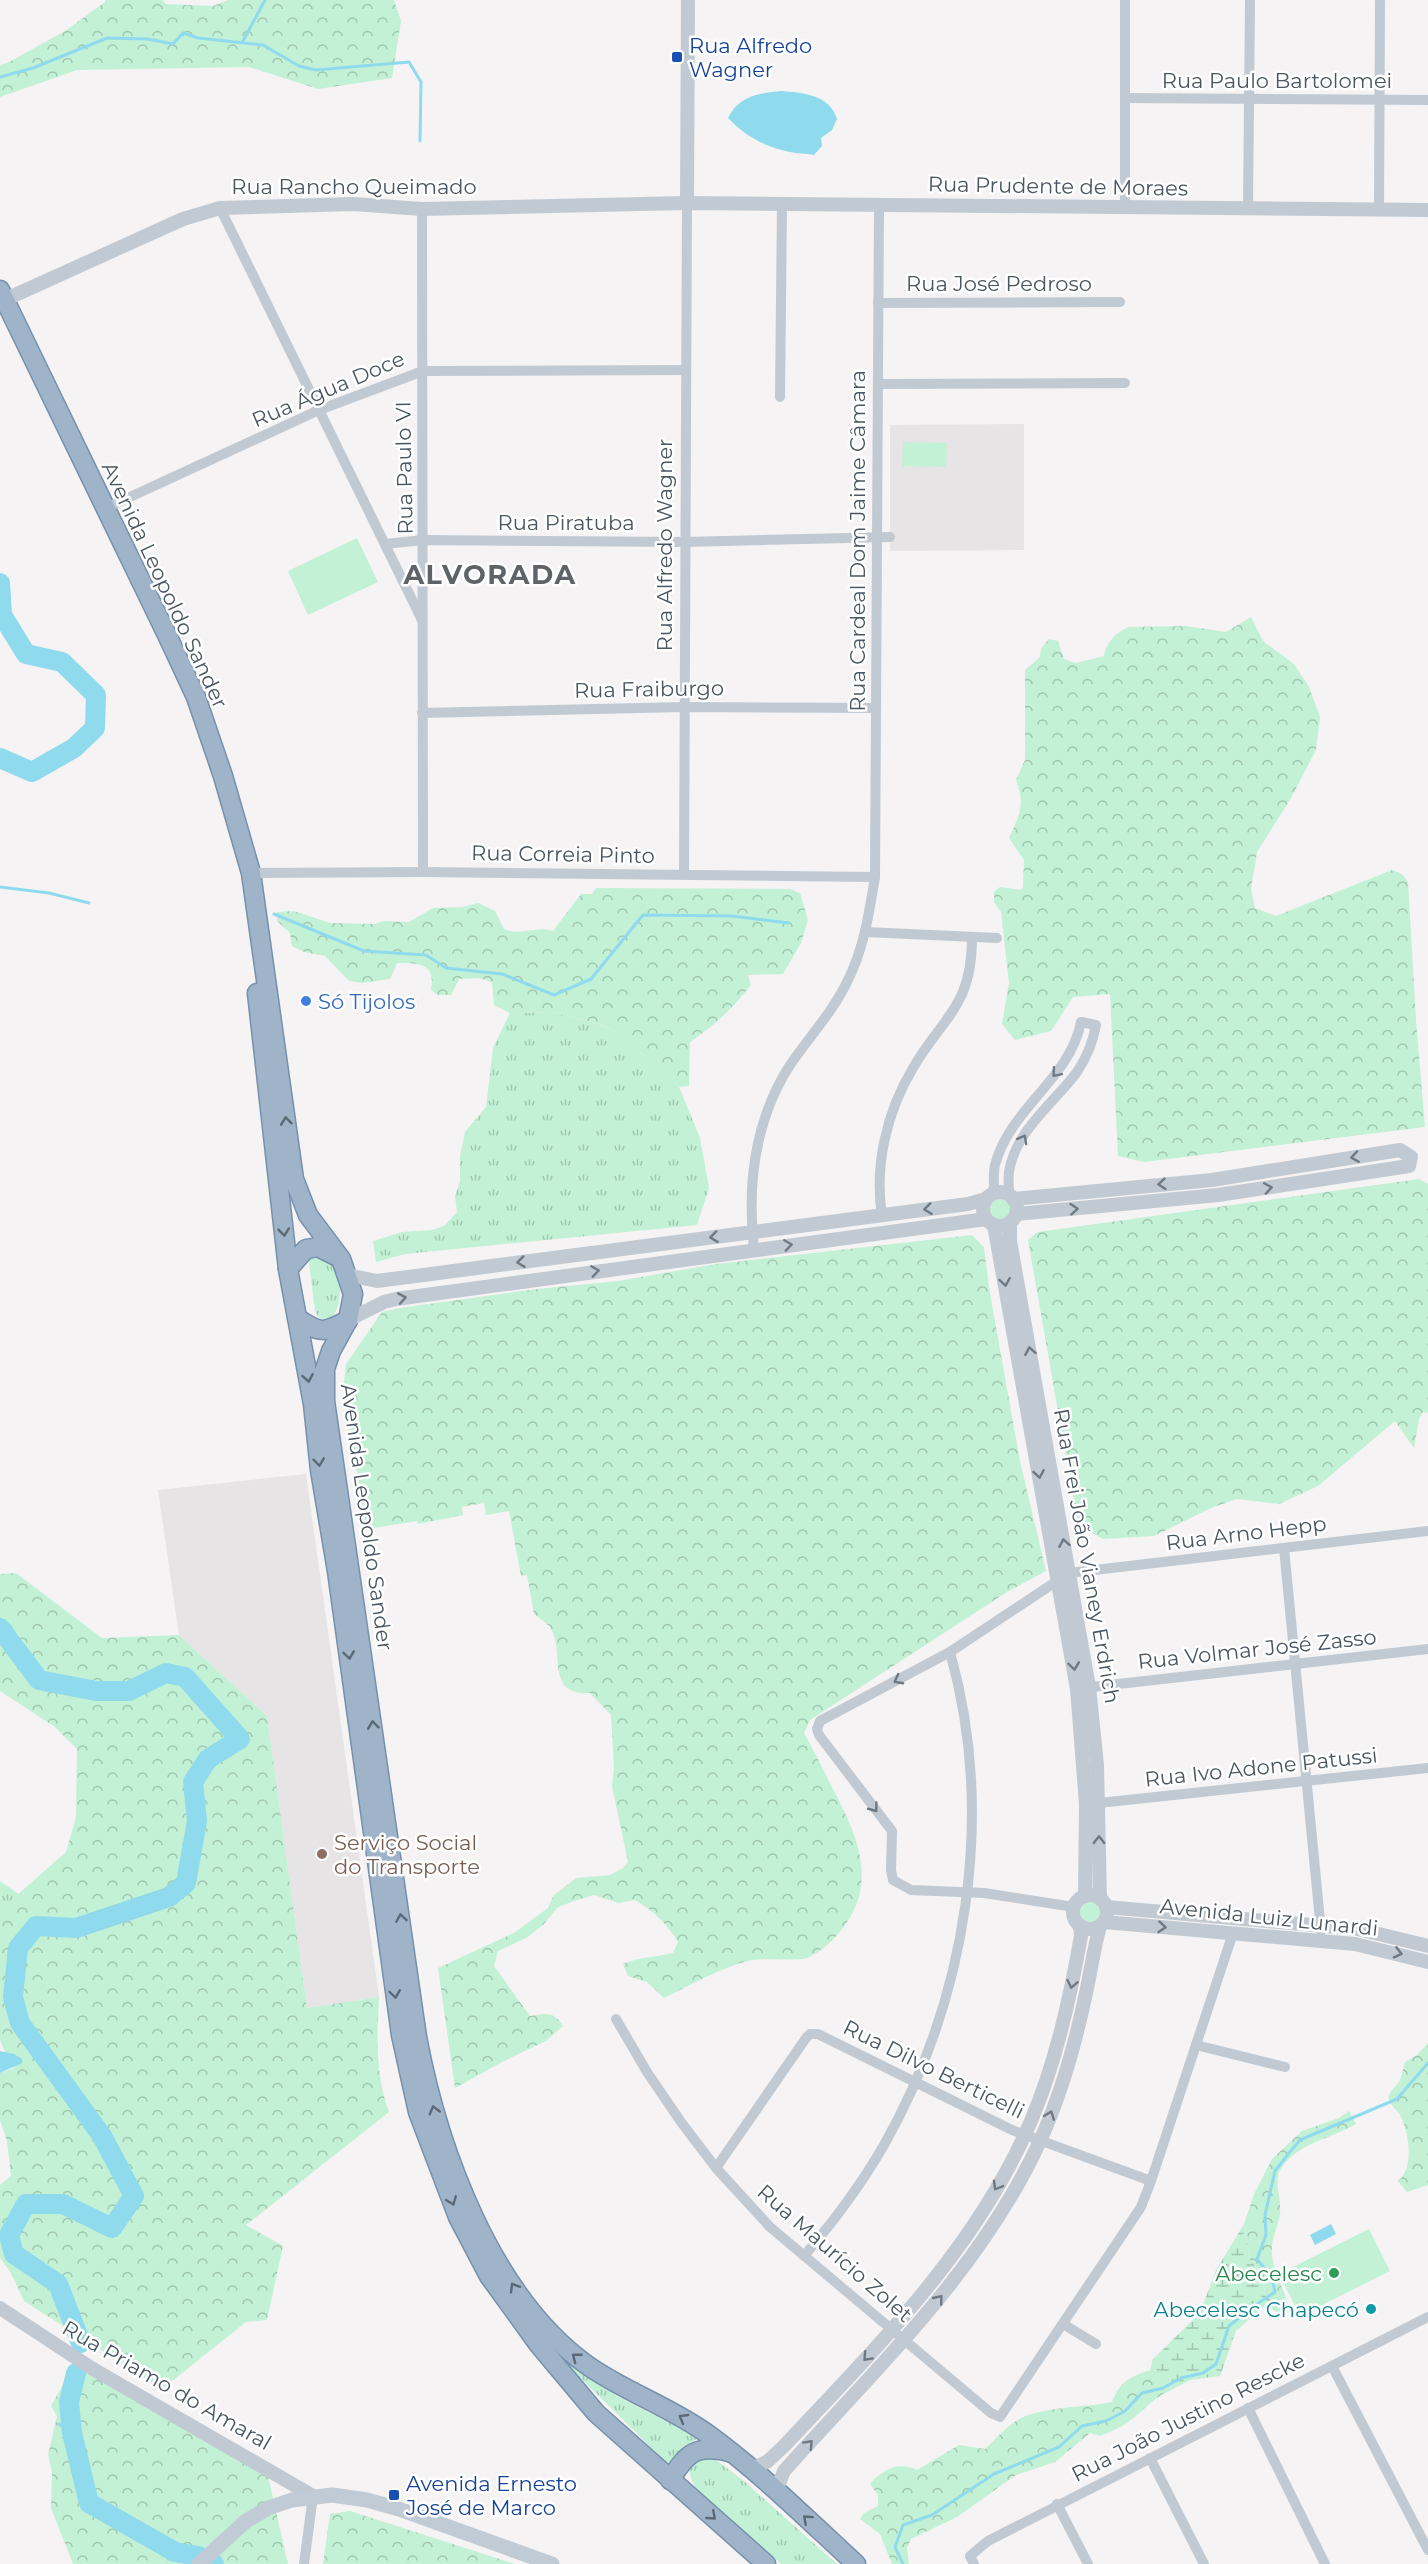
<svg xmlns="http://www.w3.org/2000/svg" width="1428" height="2564" font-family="Montserrat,sans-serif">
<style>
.education{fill:#e6e4e5}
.grass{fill:url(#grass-tufts)}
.forest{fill:url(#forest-crowns)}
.wetland{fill:url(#wetland-marsh)}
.pitch{fill:#c3f1d5}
.water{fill:#90daee}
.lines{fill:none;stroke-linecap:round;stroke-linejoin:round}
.stream{stroke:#90daee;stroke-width:3}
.river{stroke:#90daee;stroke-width:20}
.trunk-casing{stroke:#7690ad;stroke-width:21}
.minor{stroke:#c1cad2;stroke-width:10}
.tertiary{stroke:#c1cad2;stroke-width:14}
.secondary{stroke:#c1cbd6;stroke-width:15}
.trunk{stroke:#9fb4c9;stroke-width:18}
.oneway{stroke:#6e7983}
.oneway2{stroke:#5b6976}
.transit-dot{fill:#1a4fb4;stroke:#fff;stroke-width:2}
.shop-dot{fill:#3f7fe0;stroke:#fff;stroke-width:2}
.education-dot{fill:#8d6e63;stroke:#fff;stroke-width:2}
.leisure-dot{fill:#2e9e5b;stroke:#fff;stroke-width:2}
.culture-dot{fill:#0f9aa8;stroke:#fff;stroke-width:2}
.labels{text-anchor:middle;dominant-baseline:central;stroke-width:5;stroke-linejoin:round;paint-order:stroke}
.transit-label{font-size:21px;fill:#164399;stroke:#fff;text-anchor:start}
.street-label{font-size:21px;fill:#4a5661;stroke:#fff}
.shop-label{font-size:21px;fill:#366cbe;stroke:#fff;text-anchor:start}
.education-label{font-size:21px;fill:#785e54;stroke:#fff;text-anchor:start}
.leisure-label{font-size:21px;fill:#27864d;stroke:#fff;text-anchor:end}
.culture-label{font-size:21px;fill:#0d838f;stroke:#fff;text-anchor:end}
.district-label{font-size:27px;font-weight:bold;letter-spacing:1.5px;fill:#5f6368;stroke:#fff}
</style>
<defs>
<pattern id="grass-tufts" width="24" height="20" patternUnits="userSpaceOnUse" patternTransform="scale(1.5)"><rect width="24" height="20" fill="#c3f1d5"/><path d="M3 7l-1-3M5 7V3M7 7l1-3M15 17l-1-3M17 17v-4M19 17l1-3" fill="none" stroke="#a0c6b0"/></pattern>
<pattern id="forest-crowns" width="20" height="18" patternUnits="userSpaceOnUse" patternTransform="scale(1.5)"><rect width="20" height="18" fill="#c3f1d5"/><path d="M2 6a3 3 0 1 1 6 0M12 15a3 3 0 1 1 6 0" fill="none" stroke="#a0c6b0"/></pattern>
<pattern id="wetland-marsh" width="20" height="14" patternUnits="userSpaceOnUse" patternTransform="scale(1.5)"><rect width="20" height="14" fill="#c3f1d5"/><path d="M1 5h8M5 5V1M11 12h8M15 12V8" fill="none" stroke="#a0c6b0"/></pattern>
</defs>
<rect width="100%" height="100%" fill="#f5f3f3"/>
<g class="education">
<polygon points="1024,424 1024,550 890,551 890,425"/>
<polygon points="306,1474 379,1997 307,2008 267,1716 179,1635 158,1490"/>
</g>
<g class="grass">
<polygon points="552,1012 596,1023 617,1032 679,1087 700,1138 709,1188 697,1225 405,1254 376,1262 373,1241 402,1232 432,1230 444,1226 457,1212 455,1196 460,1181 460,1156 465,1132 486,1107 493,1048 510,1013"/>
<circle cx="1000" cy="1209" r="10"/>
<path d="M314,1255C321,1257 327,1258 332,1263C343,1276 344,1314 326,1321L318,1317L315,1311L309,1263L310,1257Z"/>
<polygon points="0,1881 20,1895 0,1910"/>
<circle cx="1090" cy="1912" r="10"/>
<path d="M552,2344L617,2396L700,2438C687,2442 675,2453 670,2466L550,2348Z"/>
<path d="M712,2457L744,2481L837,2564H781L696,2488C684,2468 689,2459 712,2457Z"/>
</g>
<g class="forest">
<polygon points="105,0 162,0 166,4 213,6 228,0 394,0 401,21 392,78 318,89 249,67 77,70 0,97 0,65 9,62 65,31 105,2"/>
<path d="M1251,617L1263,641L1294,664L1309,687L1320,717L1316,750L1291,798L1257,852L1251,889L1255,908L1276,916L1392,870L1402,874L1408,882L1416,1020L1425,1127L1144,1162L1118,1156L1110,994L1073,997L1051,1031L1015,1040L1002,1024L1009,983L1001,912L994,902V892L1000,887L1021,890L1023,887L1024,860L1009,838C1019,816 1026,804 1016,780L1025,760V670L1040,657L1041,648L1049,639L1058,641L1064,659L1076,663L1104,656C1106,642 1116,633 1128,627L1186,626L1226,632Z"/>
<path d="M596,888L790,889L800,893L808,920L801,943L783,974L748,975L751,985C733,1008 714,1026 690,1042L689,1086L679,1087L617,1032L597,1023L552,1012L510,1013L494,1005L492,982L479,978L459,979L451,995H438L431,990C436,963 419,963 397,963L390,979L362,983L349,981L325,956L304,952L292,946L290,933L277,921V912L294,911L330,923L374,924L384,921L409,922L433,908L462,907L478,903L495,911L504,929C521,937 536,925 553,931L581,894H592Z"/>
<polygon points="1419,1179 1428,1184 1428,1413 1423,1412 1419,1419 1414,1448 1395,1421 1318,1486 1279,1504 1237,1499 1211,1508 1154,1536 1103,1539 1078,1525 1028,1240 1038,1232"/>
<path d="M972,1235L984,1247L989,1288L1020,1461L1046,1571L1007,1592L810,1720L804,1733C814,1750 822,1768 831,1785C857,1835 881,1883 839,1933C830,1943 819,1953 807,1958C800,1961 765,1958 752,1960C721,1967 692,1984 664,1998L647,1982L628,1976L623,1964C638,1957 656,1957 673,1953L678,1942C666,1923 654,1911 635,1900L618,1903L594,1895L574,1901L558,1907L543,1925L526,1938L498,1951L494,1966L530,2016C546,2013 554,2011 563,2026L546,2041L504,2061L455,2088L438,1968L514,1933L548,1908L553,1896L576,1878L610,1875L623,1868L628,1862L612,1786L614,1768L611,1715L590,1693C543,1696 567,1649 549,1626C545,1622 539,1618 534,1614L527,1575L521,1576L509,1511L486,1515L484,1503L462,1507L463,1515L418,1524L417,1521L367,1529L343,1392L346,1364L382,1312L400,1308L537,1289L618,1281L716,1264Z"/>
<path d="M16,1573L102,1638L179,1635L267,1716L307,2008L379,1997C377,2037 375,2074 389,2112L246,2225L283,2246L267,2320L246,2322L162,2389L24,2301L11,2273L0,2258V2185L11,2176L7,2141L0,2120V2073L14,2068L15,2055L5,2052L0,2040V1910L66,1852L76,1817L77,1749L55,1727L0,1691V1574Z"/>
<path d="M1428,2043V2185L1407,2192L1398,2181C1415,2168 1409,2132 1400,2115C1397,2110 1391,2106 1389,2100C1387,2092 1397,2087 1400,2080C1402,2075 1403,2068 1405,2062L1417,2055Z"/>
<path d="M1349,2111L1356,2124C1334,2137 1308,2141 1290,2158C1268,2178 1282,2190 1280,2214C1278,2228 1270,2240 1272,2255C1274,2272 1284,2291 1290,2308L1278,2313L1266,2305C1264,2287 1265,2273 1250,2261L1244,2224L1254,2194L1272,2159L1302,2131L1339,2118Z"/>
<path d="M1150,2370L1165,2371L1170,2376L1171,2390C1154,2398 1150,2404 1137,2415C1126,2425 1113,2431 1100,2436L1090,2433L1055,2462L1016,2475L957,2517L911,2539L907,2548L909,2564H892L880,2534L860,2519L864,2513L878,2506V2495L870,2484C883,2469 898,2461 917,2470L959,2445L985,2449C995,2440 1005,2428 1016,2421C1039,2406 1084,2408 1112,2402C1121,2380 1129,2378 1150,2370Z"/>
<polygon points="85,2371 268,2476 288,2564 73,2564 51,2508 52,2472 48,2455 57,2416 51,2406 64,2383"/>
<polygon points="350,2511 515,2564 323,2564 330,2514"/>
</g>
<path class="wetland" d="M1244,2224L1250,2261C1264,2273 1264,2287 1266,2305L1236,2331L1220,2376L1190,2380L1171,2390L1170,2376L1164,2371L1150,2370L1153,2359L1200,2313L1216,2270Z"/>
<g class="pitch">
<polygon points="903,442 947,443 946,467 902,466"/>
<polygon points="357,538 378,582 308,615 288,571"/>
<polygon points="1369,2229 1390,2271 1300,2316 1279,2274"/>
</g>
<g class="water">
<path d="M782,91C804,93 830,95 837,119L832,130L821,138L822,146L814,155C806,153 798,154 790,152C765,147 745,136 728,118C739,95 760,93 782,91Z"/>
<polygon points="0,2051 14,2054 22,2059 22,2063 0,2073"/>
<polygon points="1331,2224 1336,2234 1315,2245 1310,2235"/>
</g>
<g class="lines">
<g class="stream">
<polyline points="243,41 265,0"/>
<polyline points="0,77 33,68 107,38 148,39 173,44 183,33 198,38 263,45 299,66 316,70 409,62 421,82 420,141"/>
<polyline points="0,887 49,893 89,903"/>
<polyline points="274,914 364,951 426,955 446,968 502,974 554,995 591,979 643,915 732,916 789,923"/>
<polyline points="59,2424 72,2433"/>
<polyline points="903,2564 895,2547 903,2525 932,2515 994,2474 1059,2447 1082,2426 1106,2421 1125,2411 1142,2393 1163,2388 1181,2378 1203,2373 1216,2364 1229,2326 1251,2308 1275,2292 1272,2278 1257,2259 1266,2235 1265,2215 1275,2171 1289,2153 1300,2140 1397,2099 1428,2063"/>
</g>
<g class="river">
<polyline points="0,583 2,615 26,654 62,662 96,695 95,728 74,748 32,772 0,758"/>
<polyline points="0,1628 39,1680 96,1691 129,1691 166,1673 185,1677 240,1739 208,1759 193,1782 197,1821 186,1883 169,1897 76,1928 36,1926 18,1948 13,1997 20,2023 102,2136 134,2196 112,2228 63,2204 26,2204 9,2235 14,2254 58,2284 81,2343"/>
<polyline points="76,2373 69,2402 72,2433 89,2503 175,2552 198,2556 214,2564"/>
</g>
<defs>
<g id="trunk">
<path d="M0,290L168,637L196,697L223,776L251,873L294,1179L308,1215L341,1259L353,1294L348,1320L331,1351L325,1369V1401L417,2037C438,2149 491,2296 587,2365C625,2392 671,2407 709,2435C761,2473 808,2520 856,2564"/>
<polyline points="257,993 288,1269 313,1404 320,1470 337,1571 401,2035 418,2112 458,2217 489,2276 539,2345 596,2413 766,2564"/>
<polyline points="288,1269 306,1249 318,1247 338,1257"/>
<path d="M297,1318C321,1334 323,1333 348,1320"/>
<path d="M670,2480C687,2453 696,2444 729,2452"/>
</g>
</defs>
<use href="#trunk" class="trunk-casing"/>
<g class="minor">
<polyline points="1125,98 1428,100"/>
<polyline points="220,208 422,620"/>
<polyline points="422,209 423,872"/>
<polyline points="1125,209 1125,0"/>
<polyline points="1248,209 1250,0"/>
<polyline points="1379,210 1380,0"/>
<polyline points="878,303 1120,302"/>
<polyline points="878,384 1125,383"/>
<polyline points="780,397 782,204"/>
<polyline points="106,508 319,410 423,371 686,370"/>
<polyline points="385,544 424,540 684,542 890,537"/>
<polyline points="422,713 684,707 876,708"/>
<polyline points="251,873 423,872 875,877"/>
<polyline points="684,875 687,203"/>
<polyline points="865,932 997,938"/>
<path d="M994,1193C994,1184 993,1173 995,1165C1010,1108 1070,1079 1081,1022L1096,1025C1093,1042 1087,1057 1077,1072C1054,1103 1015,1131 1009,1172C1008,1179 1009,1188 1009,1195"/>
<path d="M882,1215C874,1166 887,1111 913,1068C944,1015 972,1007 972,937"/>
<path d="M754,1249C747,1185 754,1121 790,1065C809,1037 832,1013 847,982C864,949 869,913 875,877L879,206"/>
<polyline points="1284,1548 1321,1931"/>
<polyline points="1083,1688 1428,1649"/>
<polyline points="1099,1803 1428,1768"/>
<polyline points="1074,1907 984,1893 911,1890 893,1880 891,1870 892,1831 819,1735 817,1729 820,1721 950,1652 1069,1573 1428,1531"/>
<polyline points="616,2019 647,2072 681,2122 716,2168 770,2227 991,2413 1000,2417 1141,2207 1151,2181 1233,1933"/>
<polyline points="1196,2045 1285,2067"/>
<polyline points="716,2168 806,2038 810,2034 818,2034 1012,2130 1151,2181"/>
<path d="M804,2256C834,2221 861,2185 884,2145C967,1998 996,1816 950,1652"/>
<polyline points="1063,2324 1096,2344"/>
<polyline points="1332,2366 1428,2550"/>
<polyline points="1248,2408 1325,2564"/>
<polyline points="1150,2458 1204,2564"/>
<polyline points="1057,2504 1088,2564"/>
<polyline points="304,2564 313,2496"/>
<polyline points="974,2564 970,2556 988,2541 1428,2317"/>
</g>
<g class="tertiary">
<polyline points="687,203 688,0"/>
<polyline points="4,300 183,219 220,208 353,204 422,209 687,203 1428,210"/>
<circle cx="1000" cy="1209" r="17"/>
<polyline points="1013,1199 1212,1180 1400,1150 1411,1157 1409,1166 1218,1195 1016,1214"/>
<polyline points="1010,1222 1010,1241 1089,1687 1097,1765 1100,1899"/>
<polyline points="994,1225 1077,1689 1086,1804 1085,1896"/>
<polyline points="347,1275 377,1281 968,1204 986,1199"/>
<polyline points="348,1320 384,1302 396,1299 986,1219"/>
<circle cx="1090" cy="1912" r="17"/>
<polyline points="1106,1907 1358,1929 1428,1946"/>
<polyline points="1104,1922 1355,1944 1428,1962"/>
<polyline points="0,2308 93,2369 313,2496"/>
<path d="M751,2470L768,2461L784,2446C877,2347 977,2248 1031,2121C1056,2062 1070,1998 1081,1936L1080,1926"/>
<path d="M776,2491L784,2471C877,2367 981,2270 1040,2141C1060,2097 1074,2048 1084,2002C1090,1977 1093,1951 1100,1926"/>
</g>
<polyline class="secondary" points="199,2564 246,2521 268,2508 292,2500 332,2495 367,2500 399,2509 552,2564"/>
<use href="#trunk" class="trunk"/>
</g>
<defs><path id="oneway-chevron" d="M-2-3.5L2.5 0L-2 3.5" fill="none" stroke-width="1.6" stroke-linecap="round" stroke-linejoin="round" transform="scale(1.5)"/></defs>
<g class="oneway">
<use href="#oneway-chevron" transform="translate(1056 1073) rotate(131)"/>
<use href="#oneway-chevron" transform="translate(1023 1139) rotate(-61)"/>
<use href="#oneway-chevron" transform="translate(1355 1157) rotate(171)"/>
<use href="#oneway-chevron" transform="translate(1162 1184) rotate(175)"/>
<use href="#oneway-chevron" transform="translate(1268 1188) rotate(-9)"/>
<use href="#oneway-chevron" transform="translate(928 1209) rotate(173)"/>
<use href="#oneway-chevron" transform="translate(1074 1209) rotate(-5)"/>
<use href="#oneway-chevron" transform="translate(714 1237) rotate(173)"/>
<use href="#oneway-chevron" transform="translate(788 1245) rotate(-8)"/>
<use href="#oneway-chevron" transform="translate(521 1262) rotate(173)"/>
<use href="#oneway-chevron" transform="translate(595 1271) rotate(-8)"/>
<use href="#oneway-chevron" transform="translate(1005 1282) rotate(80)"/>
<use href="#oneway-chevron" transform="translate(402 1298) rotate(-10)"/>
<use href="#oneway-chevron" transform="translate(1030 1351) rotate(-100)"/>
<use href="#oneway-chevron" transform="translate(1039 1474) rotate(80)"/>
<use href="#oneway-chevron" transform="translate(1064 1543) rotate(-100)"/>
<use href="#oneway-chevron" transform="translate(1074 1666) rotate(82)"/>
<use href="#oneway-chevron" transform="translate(898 1680) rotate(152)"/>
<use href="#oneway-chevron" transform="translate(874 1808) rotate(53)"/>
<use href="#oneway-chevron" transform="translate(1099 1840) rotate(-90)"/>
<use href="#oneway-chevron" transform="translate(1162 1927) rotate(5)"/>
<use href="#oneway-chevron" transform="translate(1398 1953) rotate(14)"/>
<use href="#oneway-chevron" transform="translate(1072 1984) rotate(102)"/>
<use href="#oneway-chevron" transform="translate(1050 2115) rotate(-69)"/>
<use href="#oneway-chevron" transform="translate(997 2186) rotate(120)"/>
<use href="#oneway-chevron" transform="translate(939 2299) rotate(-51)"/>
<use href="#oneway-chevron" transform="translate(867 2357) rotate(133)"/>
<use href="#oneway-chevron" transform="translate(809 2444) rotate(-47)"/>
</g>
<g class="oneway2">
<use href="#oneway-chevron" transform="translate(286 1121) rotate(-97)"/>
<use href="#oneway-chevron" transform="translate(284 1232) rotate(84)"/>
<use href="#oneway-chevron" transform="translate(308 1378) rotate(80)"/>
<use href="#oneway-chevron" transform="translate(319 1462) rotate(83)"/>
<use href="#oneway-chevron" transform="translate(349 1655) rotate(82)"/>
<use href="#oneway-chevron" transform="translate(373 1725) rotate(-97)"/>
<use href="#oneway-chevron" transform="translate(401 1918) rotate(-99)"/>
<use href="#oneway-chevron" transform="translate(395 1994) rotate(82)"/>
<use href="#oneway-chevron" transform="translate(434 2110) rotate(-106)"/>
<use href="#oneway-chevron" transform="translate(452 2201) rotate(69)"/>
<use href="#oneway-chevron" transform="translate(514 2287) rotate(-121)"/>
<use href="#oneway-chevron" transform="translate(576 2357) rotate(-142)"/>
<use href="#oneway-chevron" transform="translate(683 2418) rotate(-150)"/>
<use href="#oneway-chevron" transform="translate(712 2516) rotate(41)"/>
<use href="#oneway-chevron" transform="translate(807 2519) rotate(-138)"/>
</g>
<g class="transit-dot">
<rect x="671" y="51" width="12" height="12" rx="3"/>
<rect x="388" y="2489" width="12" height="12" rx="3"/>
</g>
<circle class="shop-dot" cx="306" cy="1001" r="6"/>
<circle class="education-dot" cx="322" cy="1854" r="6"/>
<circle class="leisure-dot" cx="1334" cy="2273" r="6"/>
<circle class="culture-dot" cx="1371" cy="2309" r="6"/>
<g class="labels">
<g class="transit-label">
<text x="689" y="45">Rua Alfredo<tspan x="689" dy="24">Wagner</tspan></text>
<text x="406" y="2483">Avenida Ernesto<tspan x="406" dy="24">José de Marco</tspan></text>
</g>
<g class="street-label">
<text x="1277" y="80">Rua Paulo Bartolomei</text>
<text x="354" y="186">Rua Rancho Queimado</text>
<text transform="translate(1058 186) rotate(1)">Rua Prudente de Moraes</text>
<text x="999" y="283">Rua José Pedroso</text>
<text transform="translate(328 389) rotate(-23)">Rua Água Doce</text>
<text transform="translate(404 468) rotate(-91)">Rua Paulo VI</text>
<text x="566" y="522">Rua Piratuba</text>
<text transform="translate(857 541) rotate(-90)">Rua Cardeal Dom Jaime Câmara</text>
<text transform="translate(664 545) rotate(-90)">Rua Alfredo Wagner</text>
<text transform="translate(165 585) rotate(65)">Avenida Leopoldo Sander</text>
<text transform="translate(649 689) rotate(-1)">Rua Fraiburgo</text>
<text transform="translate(563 854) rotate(1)">Rua Correia Pinto</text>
<text transform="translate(367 1517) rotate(82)">Avenida Leopoldo Sander</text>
<text transform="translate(1246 1533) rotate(-7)">Rua Arno Hepp</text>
<text transform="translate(1087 1556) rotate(80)">Rua Frei João Vianey Erdrich</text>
<text transform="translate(1257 1649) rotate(-6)">Rua Volmar José Zasso</text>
<text transform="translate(1261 1767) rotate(-6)">Rua Ivo Adone Patussi</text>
<text transform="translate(1269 1917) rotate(6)">Avenida Luiz Lunardi</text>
<text transform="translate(934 2069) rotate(26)">Rua Dilvo Berticelli</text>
<text transform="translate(835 2253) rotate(41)">Rua Maurício Zolet</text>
<text transform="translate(167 2385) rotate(30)">Rua Priamo do Amaral</text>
<text transform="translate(1188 2417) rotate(-27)">Rua João Justino Rescke</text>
</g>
<g class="shop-label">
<text x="318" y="1001">Só Tijolos</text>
</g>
<g class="education-label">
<text x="334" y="1842">Serviço Social<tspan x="334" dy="24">do Transporte</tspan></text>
</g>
<g class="leisure-label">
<text x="1322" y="2273">Abecelesc</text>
</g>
<g class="culture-label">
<text x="1359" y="2309">Abecelesc Chapecó</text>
</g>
<g class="district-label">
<text x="490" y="574">ALVORADA</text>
</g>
</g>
</svg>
